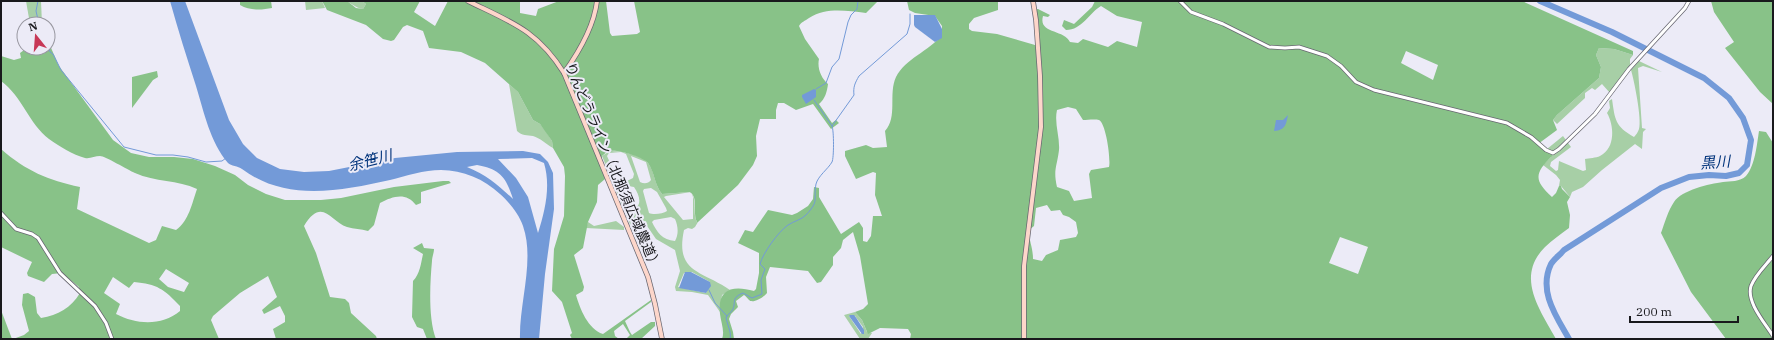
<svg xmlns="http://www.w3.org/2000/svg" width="1774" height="340" font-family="'IBM Plex Serif','Noto Sans JP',serif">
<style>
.green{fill:#a7cfa6;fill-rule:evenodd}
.forest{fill:#88c288;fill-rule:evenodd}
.water{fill:#739ad8;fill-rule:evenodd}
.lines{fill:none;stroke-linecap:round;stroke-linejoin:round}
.stream{stroke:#739ad8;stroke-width:1}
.river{stroke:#739ad8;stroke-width:6}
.street-casing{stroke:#686771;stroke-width:4.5}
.secondary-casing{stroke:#686771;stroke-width:5.5}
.street{stroke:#fff;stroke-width:3}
.secondary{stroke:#fdd6ca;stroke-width:4}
.labels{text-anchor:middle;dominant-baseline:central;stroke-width:4;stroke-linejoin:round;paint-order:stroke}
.street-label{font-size:14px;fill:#19191d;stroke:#ecebf7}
.water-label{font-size:15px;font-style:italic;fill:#01337b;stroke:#ecebf7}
</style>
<rect width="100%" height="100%" fill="#ecebf7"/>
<g class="green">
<polygon points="41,1 42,24 30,24 26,1"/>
<polygon points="305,1 322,1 325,8 306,10"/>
<path d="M344,1H362L366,4L363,9C355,8 351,2 344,1Z"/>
<polygon points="1599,48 1614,49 1633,55 1630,59 1630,65 1610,93 1602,84 1595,90 1592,88 1585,93 1585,98 1557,124 1553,120 1557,115 1599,78 1601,67 1596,55"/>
<path d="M1639,61L1662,72L1643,66L1638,68L1642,128L1646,129L1643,132L1642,149L1635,144L1602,170L1583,187L1572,192L1570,197L1561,186H1559L1560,180L1556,175L1543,165L1551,157L1547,152V149L1563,136L1571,147L1551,162L1550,166L1556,171L1558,170L1559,161L1583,171L1586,170L1585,159C1589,158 1596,158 1600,156C1616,148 1614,125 1607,113L1610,108L1609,101L1612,99C1615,120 1615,126 1634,137C1636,135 1638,132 1639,129C1642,119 1634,80 1631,70Z"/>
<path d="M509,84L518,92L533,120L540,124L545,130L552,141L553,148C546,144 540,138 533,136C527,135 522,136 517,131Z"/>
<path d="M610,151C619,151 642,154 648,163C655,172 654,184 662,194L690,192C698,198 692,213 697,222H698L695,227L692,229L688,228L684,230C675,273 701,270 730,290L722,295L720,312L708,295L692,292L676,291L675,287L680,271L675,250L656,239L645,223L634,224L633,225L630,224L602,156ZM621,152L626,154L634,174L633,178L625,182L619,183L607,156L609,153ZM631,156L646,162L651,180C648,184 644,184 640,182ZM628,186L634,187C641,197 643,210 628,209C623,203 620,195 618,187ZM651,188L657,192L666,208L667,211C663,214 653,215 649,213L643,191L644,189ZM691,192L693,197V219L683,220L664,197L666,196ZM671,217L675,219C678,226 679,234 675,241C662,240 657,232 652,222L654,220ZM692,272L710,282L706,293L678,287L684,273Z"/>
<polygon points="616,221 624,227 624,230 586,228 588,222 594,226"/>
<path d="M855,312L862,320L867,332L872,333L868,339H860L844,315ZM849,316H855L863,327L861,334Z"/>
</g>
<g class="forest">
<path d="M240,1H271L272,8C262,10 250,11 240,5Z"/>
<path d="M322,1H347L356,8L363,9L366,4L362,1H420L414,12L435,26L448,1H520V13L536,16L538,9L559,1H606L610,33L612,36L637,34L640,32L634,1H878L866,13C846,11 827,7 809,18C805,21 801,22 799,26L805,39L819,59C817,68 821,78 828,84C827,92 825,99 819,104L832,123L836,120L839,123L831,129L813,104L796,110L784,103H778L776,110V119H760L756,136L757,156L753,165L738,185L698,222H697C692,213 699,198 690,192L662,194C654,184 655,173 648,163C644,157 617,149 610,151C608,151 604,154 602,156L600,163L605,179L598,185L597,202L588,222L583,248L574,255L584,287L583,291L576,295C580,309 588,329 603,334L651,300V302L625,321L630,332L632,335L651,322H655V326L641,339H626L630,335L623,324L614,331L615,336L619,339H572L570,335L572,333L562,302L552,291L554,249L564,216L565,176L564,167L553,148L552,141L540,124L533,120L518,92L485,63L461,52L429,48L423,31L407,25L403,27L394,40L391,41L383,39L366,25L327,10Z"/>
<path d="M907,1H998V10L974,18L969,24V29L972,31L997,34L1035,45L1040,44L1036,9H1038L1050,15L1048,17L1043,16C1038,34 1064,29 1070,42L1078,43L1083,39L1108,47L1117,41L1137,47L1142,22L1117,16L1101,6C1089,13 1082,30 1066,30L1062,26L1064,20L1074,24L1092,7L1095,1H1522L1633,51V55L1614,49L1599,48L1596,55L1601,67L1599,78L1557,115L1553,120L1557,130L1538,144L1552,154V156C1534,174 1534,180 1552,197L1556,193L1559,186H1561L1562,189L1570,197L1567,202L1570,215L1569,228C1561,234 1552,240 1545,247C1515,277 1540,310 1556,339H910L911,334L908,329L880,328L868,334L862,320L855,312L863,309L868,304L860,256L853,232L843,240L841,248L833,257V265L821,282L817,283L808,271L770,267L766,277L767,293C764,297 753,304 749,300C747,298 746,296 744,295L736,301L738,307L731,314L729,319L733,332L734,339H722C725,331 721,323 720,314C717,289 732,285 754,291L756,289L759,273V253L738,243L745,230L753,232L768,210L792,215L797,213L808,206L813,199L814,187L819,188V197L841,234L859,222L863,228V241L867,242L871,236L873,216H882L875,195L876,173L873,172L856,179L845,156V151L866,145L873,148L887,147L885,131C898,117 888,94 896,77C905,59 929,51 942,35V26L935,16L915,13L909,10ZM1406,51L1438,65L1433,80L1401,63ZM1068,107L1076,109L1083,120C1087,120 1095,119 1099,120C1106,123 1111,160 1109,167L1091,170L1089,174L1092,198L1074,201L1069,191L1057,187C1053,169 1057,167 1059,150C1060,137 1054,123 1057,110ZM1047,205L1051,211L1060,210L1063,215L1069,217L1076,222L1078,233L1076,237L1060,240L1058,250L1046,255L1042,261L1033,259C1033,247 1029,242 1029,230L1034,226L1036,208ZM1340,237L1368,247L1358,274L1329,263Z"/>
<polygon points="1711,1 1773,1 1773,104 1760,92 1725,48 1734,42 1714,12"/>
<path d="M48,41L59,66L113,140L131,153L149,157H174L193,159L215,166L235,175L248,185L266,194L285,200H321L341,198L394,187L443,181H449L451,183L421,192V203L416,205C406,192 393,196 380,203L374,225L368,231C361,229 354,229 347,227C331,222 322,196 304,226L316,253L330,297L345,299L349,303L351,313L376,336L377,339H276L273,329L285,322V316L280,306L264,314L262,310L277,297L268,276L240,293L213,316L211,320L219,339H13L24,335L29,331L22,305L23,294L28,293L35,297L37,313L41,318C58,315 71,308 80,293L79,287L62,273L52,274L44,282L28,276L27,273L32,262L1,247V149C26,171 48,180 80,187L77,209L149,243L156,240L162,226L176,230C189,221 192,203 197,189C178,180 155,182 135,173C128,170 105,156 100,156C95,156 90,159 85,158C73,155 59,146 49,139C29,124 22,96 1,81V56L14,60L21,58L20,53L27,48H48ZM166,269L189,283L184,292L168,287L159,279ZM113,277L129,288L134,282C157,284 164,289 180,306V311C162,326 137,325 116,314L120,304L104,293Z"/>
<polygon points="157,71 158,77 153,80 132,108 132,77"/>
<path d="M1759,131L1766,132L1773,143V339H1726L1691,292L1661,233C1665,222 1668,211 1674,202C1682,190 1709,184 1723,182C1730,181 1740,182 1746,176C1755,166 1757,144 1759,131Z"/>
<path d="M422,243L424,248L434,249C434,253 432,257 432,261C430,283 428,318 436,339H427L423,329L417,327L412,317L413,281C420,274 421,263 423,254L413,248Z"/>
<polygon points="1,310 12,339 1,339"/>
</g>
<g class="water">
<path d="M170,1H185L229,120L243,144L257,158L280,169L304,172L329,171L395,158L457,152L523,151L540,154L548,162L553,173L554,209L545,274L539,339H520C519,303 535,260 523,226C519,214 509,202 500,194C484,179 463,170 441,170C424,170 406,176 390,180C340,191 286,202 242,169C238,166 231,166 228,163C210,142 204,112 196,86C187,58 178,30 170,1ZM532,158L544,163C551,186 545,211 538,233L528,197L516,178L498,159ZM477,165C500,169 506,177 513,199C498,185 487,175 467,167Z"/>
<polygon points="914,15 935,15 942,29 942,38 935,42 915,27 914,25"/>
<polygon points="814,89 816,90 816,97 806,104 802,97 802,95"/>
<path d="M1288,115C1286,124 1286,130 1274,131L1276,120H1283Z"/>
<polygon points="685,272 691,272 710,282 711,286 706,293 679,288"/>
<path d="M850,315H854C858,320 860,324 864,330V334H862L849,316Z"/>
</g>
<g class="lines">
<g class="stream">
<polyline points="38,1 36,11 39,24"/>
<polyline points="48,44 50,52 53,54 61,70 124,147 156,155 173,155 188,157 206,162 222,161 226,158"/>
<polyline points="816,89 826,83 832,67 839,59 848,22 851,15 857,9 858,1"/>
<polyline points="814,100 832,126"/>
<polyline points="709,290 715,303 727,316"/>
<path d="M730,339C732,332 727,325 726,317C728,314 732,312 733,309C736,301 731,298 743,293L752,298L762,294L761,280L765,269L760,264C763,253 778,232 788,225C794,221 801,220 806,215C820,200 813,200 816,184C818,176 828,169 832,162C834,158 834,131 832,126L854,95C853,87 855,83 859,76L907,34L910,24V14"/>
</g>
<path class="river" d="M1540,1L1612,32L1704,78L1729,98L1743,118L1751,140L1747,165L1739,173L1726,176L1709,175L1689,177L1661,188L1564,250C1560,255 1554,259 1551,264C1538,291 1556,316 1569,339"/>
<defs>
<g id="street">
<polyline points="1180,1 1191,12 1223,24 1269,47 1285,48 1299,47 1327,56 1341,66 1356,82 1374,90 1507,123 1531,137 1546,150 1553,153 1559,149 1595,114 1629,69 1685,8 1689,1"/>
<polyline points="1,213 16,229 32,234 38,238 60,273 95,306 106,323 112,339"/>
<path d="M1773,256C1766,265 1755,275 1751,286C1746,302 1765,323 1773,336"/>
</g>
<g id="secondary">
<path d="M468,1C511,22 537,30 564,73L648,277L655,304L662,339"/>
<path d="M564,73C579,52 594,27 597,1"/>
<polyline points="1024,339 1024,266 1041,127 1040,76 1036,20 1033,1"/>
</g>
</defs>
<use href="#street" class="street-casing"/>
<use href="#secondary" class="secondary-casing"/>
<use href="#street" class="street"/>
<use href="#secondary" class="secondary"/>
</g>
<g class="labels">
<g class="street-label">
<text transform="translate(613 166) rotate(67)">りんどうライン（北那須広域農道）</text>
</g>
<g class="water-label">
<text transform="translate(370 160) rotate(-14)">余笹川</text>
<text transform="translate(1715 162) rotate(-4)">黒川</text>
</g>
</g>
<rect width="1774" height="340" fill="none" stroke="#19191d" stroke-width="4"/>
<g transform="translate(36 36) rotate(343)"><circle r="19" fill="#ecebf7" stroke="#9897a0"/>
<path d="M0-3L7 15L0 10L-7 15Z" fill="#c73857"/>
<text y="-6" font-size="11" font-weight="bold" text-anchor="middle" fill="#19191d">N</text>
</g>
<path d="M1630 316v6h108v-6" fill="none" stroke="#19191d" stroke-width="2"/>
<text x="1636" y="316" font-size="12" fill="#19191d" stroke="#ecebf7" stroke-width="3" paint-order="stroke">200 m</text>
</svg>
